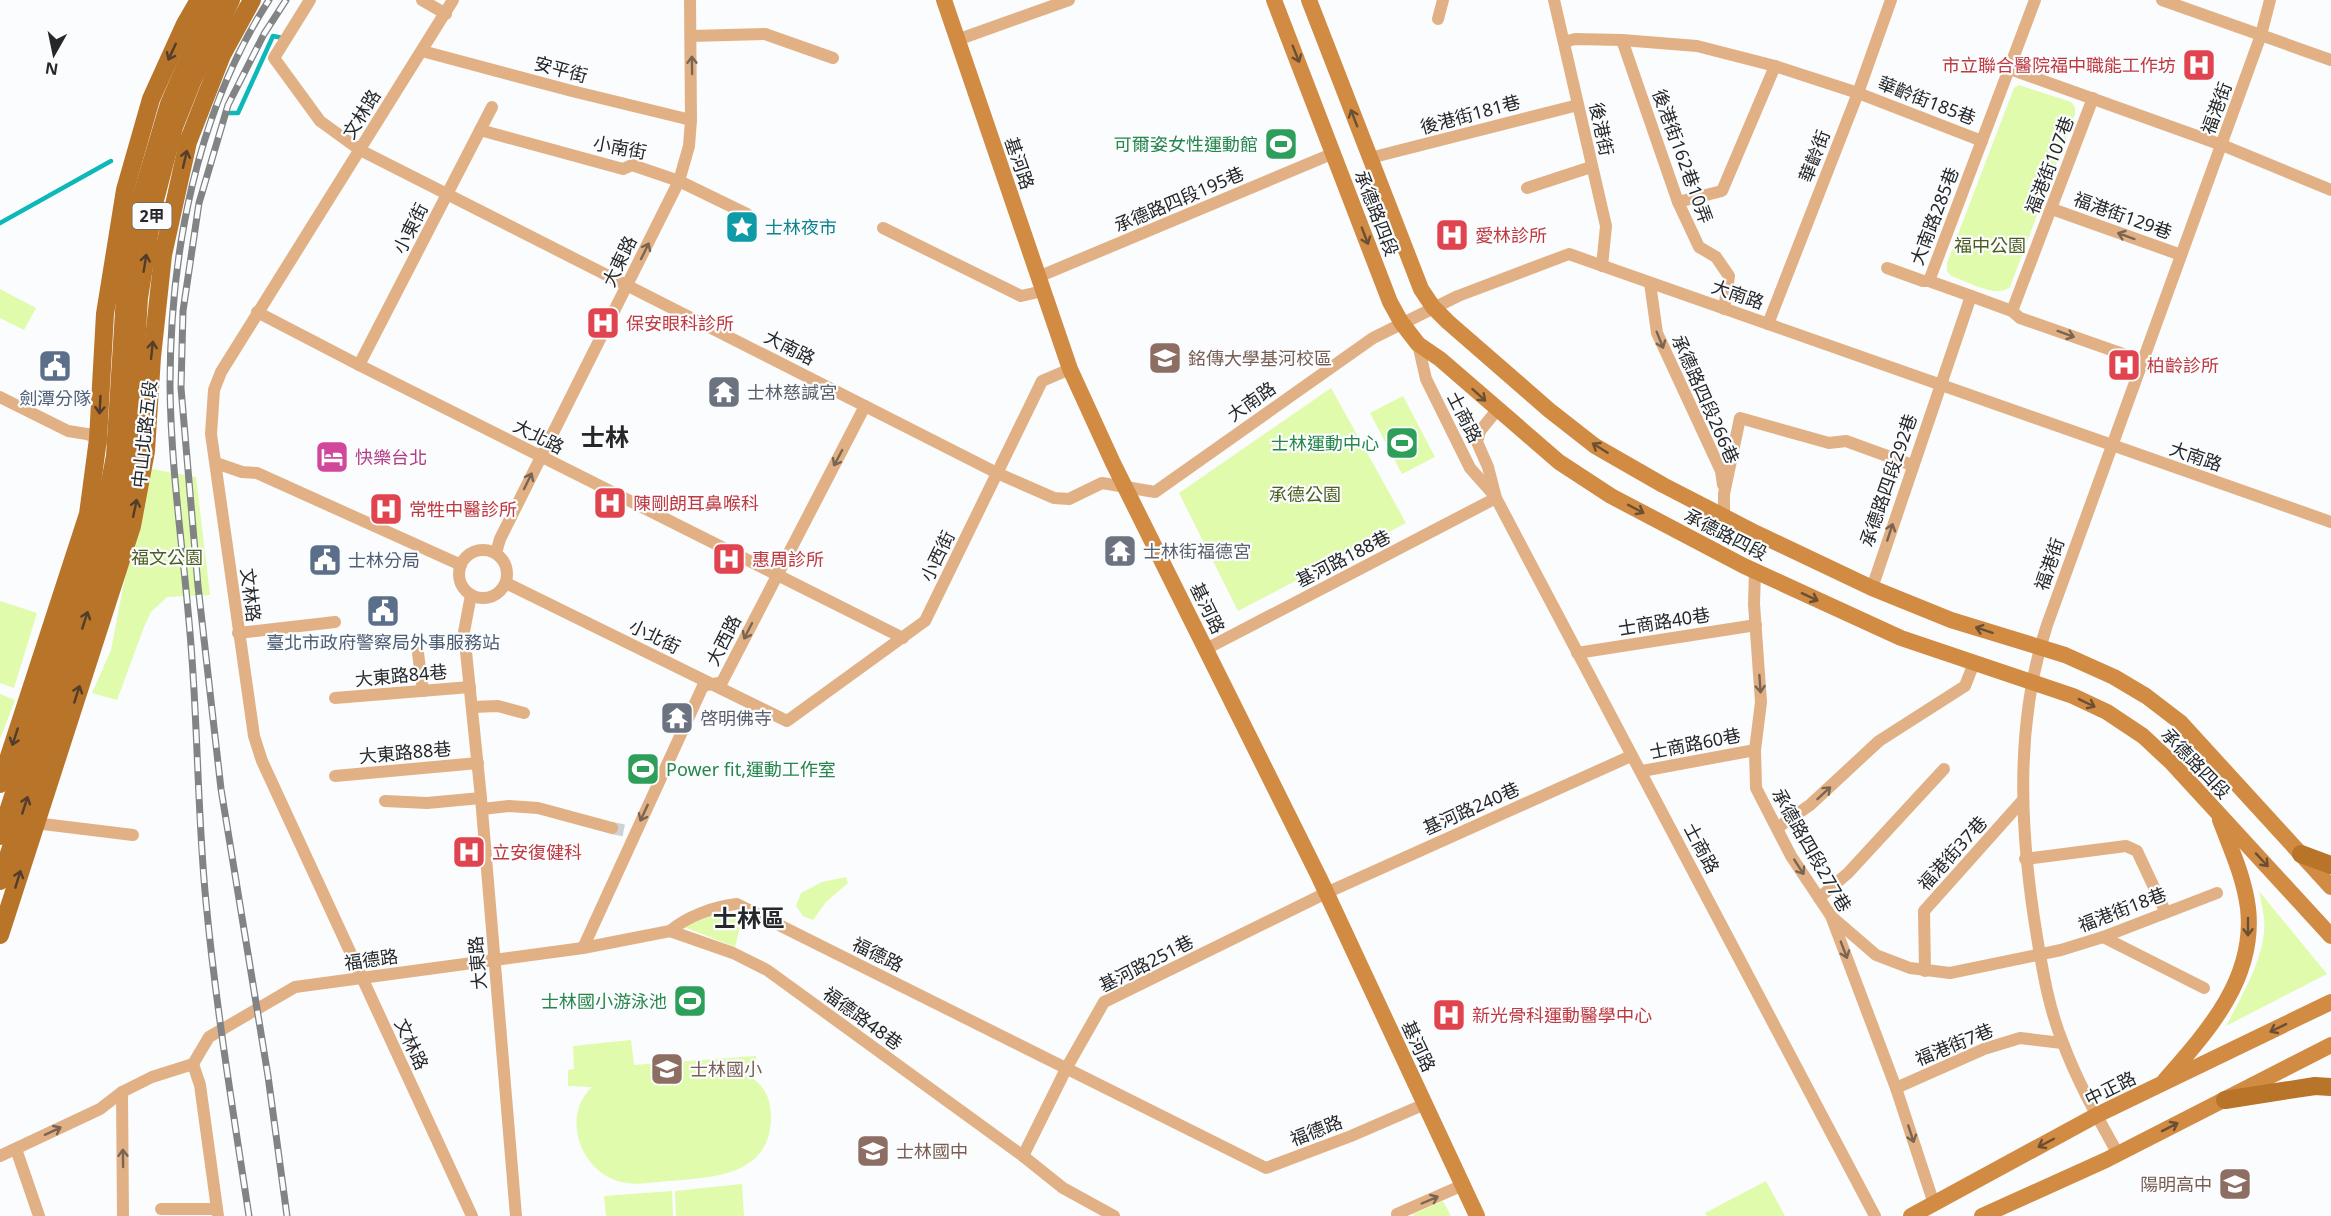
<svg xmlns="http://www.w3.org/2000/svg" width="2331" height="1216" font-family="'Noto Sans','Noto Sans TC',sans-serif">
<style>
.green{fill:#e0fbab}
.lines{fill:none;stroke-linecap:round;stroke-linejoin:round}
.stream{stroke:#0eb8b9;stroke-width:4.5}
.street-tunnel{stroke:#d0d1d3;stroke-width:12;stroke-dasharray:12 6;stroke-linecap:butt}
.street{stroke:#e1b185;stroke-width:12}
.secondary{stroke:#d18b43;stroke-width:16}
.primary{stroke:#b87429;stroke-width:18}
.rail-casing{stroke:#828385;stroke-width:7}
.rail{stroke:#fbfcfd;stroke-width:4.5;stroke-dasharray:14;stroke-linecap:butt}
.oneway{stroke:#523e2a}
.oneway2{stroke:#6a4f34}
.oneway3{stroke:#7a6553}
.labels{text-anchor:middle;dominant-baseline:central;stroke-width:4.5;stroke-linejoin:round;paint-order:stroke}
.shield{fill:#fbfcfd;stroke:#666769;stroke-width:1.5}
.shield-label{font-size:16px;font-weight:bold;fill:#26272a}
.health-label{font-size:18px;fill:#be3a42;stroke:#fbfcfd;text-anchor:start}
.street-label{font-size:18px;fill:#26272a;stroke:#fbfcfd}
.leisure-label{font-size:18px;fill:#27864d;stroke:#fbfcfd;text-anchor:end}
.culture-label{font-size:18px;fill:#0d838f;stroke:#fbfcfd;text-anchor:start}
.park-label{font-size:18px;fill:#4b5d1e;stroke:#fbfcfd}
.education-label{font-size:18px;fill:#785e54;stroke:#fbfcfd;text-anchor:start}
.worship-label{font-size:18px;fill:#5b616d;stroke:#fbfcfd;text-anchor:start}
.service-label{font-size:18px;fill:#4e5e75;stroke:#fbfcfd}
.hotel-label{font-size:18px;fill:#b23c85;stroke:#fbfcfd;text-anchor:start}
.district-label{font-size:24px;font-weight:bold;fill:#26272a;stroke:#fbfcfd}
</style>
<rect width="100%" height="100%" fill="#fbfcfd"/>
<g class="green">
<path d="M2019,85L2071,102L2075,107V114L2010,287C1996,299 1967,281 1951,276L1947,271V263L2014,88Z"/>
<polygon points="0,289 36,308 24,330 0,318"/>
<polygon points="1331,388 1406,523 1238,611 1179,493"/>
<polygon points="1403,396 1435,457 1402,474 1370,413"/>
<polygon points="146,468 196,477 210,595 167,597 151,612 144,627 117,700 92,693 111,650"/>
<polygon points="0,601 37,613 14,688 0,683"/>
<polygon points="0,694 15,700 0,739"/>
<polygon points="846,877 848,883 826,902 813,920 803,916 796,906 801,893 822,882"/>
<path d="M2259,891L2327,974L2226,1026C2241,998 2268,952 2264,919C2263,910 2261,900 2259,891Z"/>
<polygon points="725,910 743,915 735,947 684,927"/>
<path d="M631,1040L634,1065L756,1056L757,1073L747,1074C763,1085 770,1095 771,1115C772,1176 714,1177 669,1181C652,1182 632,1187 615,1180C596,1173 583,1156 578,1137C574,1118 578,1100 592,1087L568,1086V1070L574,1069L573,1046Z"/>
<polygon points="1766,1181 1785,1216 1707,1216 1705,1213"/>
<polygon points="742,1184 744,1216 676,1216 675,1191"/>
<polygon points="672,1191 673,1216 606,1216 604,1196"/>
<polygon points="1443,1201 1451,1216 1414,1216 1413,1214"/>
</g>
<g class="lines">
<g class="stream">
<polyline points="227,113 238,113 273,36 283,38"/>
<polyline points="0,223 111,161"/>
</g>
<polyline class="street-tunnel" points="612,828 627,831"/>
<g class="street">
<polyline points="310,0 274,58 320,121 360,150 997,473 1054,498 1069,499 1102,483 1155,492 1373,338 1458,296 1569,254 2331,522"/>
<polyline points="422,0 446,14"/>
<polyline points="453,0 221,372 214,390 211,434 254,736 262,761 472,1216"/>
<polyline points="1554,0 1606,226 1602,266"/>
<polyline points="2162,0 2331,60"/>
<polyline points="1438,19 1443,0"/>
<polyline points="691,36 765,34 833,58"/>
<polyline points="957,40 1069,0"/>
<polyline points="1622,40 1678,202 1699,247 1716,257 1729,276 1724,309"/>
<polyline points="1564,42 1575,39 1622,40 1697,46 1775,66 1858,93 1982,141"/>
<polyline points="422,51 572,91 691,120"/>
<polyline points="2010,69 2222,145 2331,190"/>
<polyline points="480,130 623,169 632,165 679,181 747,214"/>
<polyline points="1370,158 1578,105"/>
<polyline points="1527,188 1591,167"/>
<polyline points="1678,202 1722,191 1775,66"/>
<polyline points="2052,209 2181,255"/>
<polyline points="883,228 1021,296 1043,291"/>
<polyline points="1887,268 1923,281 1929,281"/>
<polyline points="1038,277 1334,153"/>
<polyline points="1650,283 1657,333 1721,471 1723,485"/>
<polyline points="1971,296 2012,311 2020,318 2143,361"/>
<polyline points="2012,311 2093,98"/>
<polyline points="257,312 359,365 903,638"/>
<polyline points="1768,324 1858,93 1891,0"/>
<polyline points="1418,344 1426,379 1470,468 1494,495"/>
<polyline points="359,365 492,107"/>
<polyline points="0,397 68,431 87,434 104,440"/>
<polyline points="1497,410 1480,431 1477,442 1488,467 1496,498 1875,1216"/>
<polyline points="216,463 242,472 257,473 461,565"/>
<polyline points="1724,516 1724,494 1740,418 1829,443 1846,441 1912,465"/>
<circle cx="483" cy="574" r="24"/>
<polyline points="496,553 500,539 679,181 689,146 691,120 690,0"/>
<polyline points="1755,571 1754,604 1761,702 1755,750 1756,788 1791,856 1831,916 1896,1088 1934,1204"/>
<polyline points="506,583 787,721 925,621 1042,381 1070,369"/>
<polyline points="1872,588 1971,296 1929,281 2035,0"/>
<polyline points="471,595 464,632 481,798 516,1216"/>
<polyline points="238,633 335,622"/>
<polyline points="1206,649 1496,498"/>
<polyline points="418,653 423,691"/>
<polyline points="1577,653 1756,625"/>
<polyline points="335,698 470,687"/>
<polyline points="472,707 498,706 524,713"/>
<polyline points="1642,771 1755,750"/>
<polyline points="335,776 478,763"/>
<polyline points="385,801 427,803 481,798"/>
<polyline points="482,809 509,806 538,808 612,828"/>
<polyline points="35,823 133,835"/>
<polyline points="1777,828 1810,805 1879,741 1965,686 1974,663"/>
<polyline points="2025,859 2126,846 2137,851 2165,911"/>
<polyline points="1819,898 1848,873 1944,769"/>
<polyline points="1832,917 1876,955 1910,968 1950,973 2061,950 2103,937 2217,893"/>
<polyline points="670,931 733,953 767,970 1023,1156 1063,1188 1114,1216"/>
<polyline points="2103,937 2204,988"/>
<polyline points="583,948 703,686 722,682 865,406"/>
<polyline points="1925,971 1924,911 2023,800"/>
<polyline points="193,1064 200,1085 218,1216"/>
<polyline points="1896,1088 1984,1049 2020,1038 2062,1043"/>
<polyline points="122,1092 123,1216"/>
<polyline points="16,1149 39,1216"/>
<path d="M2118,1154C2098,1118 2077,1081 2063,1043C2049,1009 2043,973 2037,937C2020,835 2014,725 2047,625L2261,35L2270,0"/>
<path d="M0,1156L100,1109L122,1092L152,1077L193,1064L209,1037L295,987L583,948L670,931C686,917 715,906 737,904L1266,1168L1351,1136L1425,1104"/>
<polyline points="1023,1156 1067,1067 1104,1002 1326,893 1631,756"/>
<polyline points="161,1209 217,1209"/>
<polyline points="1397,1214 1463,1185"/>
</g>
<g class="secondary">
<polyline points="944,0 1070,369 1113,463 1319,877 1477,1216"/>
<polyline points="1274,0 1390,302 1401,322 1418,344 1440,359 1559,462 1611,496 1744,566 1901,638 2073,696 2107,712 2143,736 2172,763 2331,936"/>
<polyline points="1309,0 1421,289 1433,307 1448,322 1549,410 1595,446 1663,485 1756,533 1872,588 1951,620 2065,655 2114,677 2146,696 2180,722 2331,887"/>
<path d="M2165,1080C2208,1031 2256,978 2248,908C2244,877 2231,849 2220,820"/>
<polyline points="1911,1216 2097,1115 2331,1002"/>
<polyline points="1982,1216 2106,1160 2331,1045"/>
</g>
<g class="primary">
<polyline points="0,784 88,514 98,439 105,314 125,190 151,99 185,24 199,0"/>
<polyline points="0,836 103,519 115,456 125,296 141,198 169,104 200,32 217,1"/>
<polyline points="2301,854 2331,865"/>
<polyline points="0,881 117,521 130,447 139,298 154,204 174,127 194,77 231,0"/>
<polyline points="0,935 132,526 146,451 152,357 163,255 188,142 222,55 252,0"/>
<polyline points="2225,1100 2315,1086 2331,1087"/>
</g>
<defs>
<g id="rail">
<polyline points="286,0 264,34 228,105 199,203 183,311 181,388 198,586 221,789 268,1076 287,1216"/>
<path d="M249,1216C233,1111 216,1007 206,902C198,821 198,740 192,659C186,568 171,478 170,386C170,254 196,113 269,0"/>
</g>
</defs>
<use href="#rail" class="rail-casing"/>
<use href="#rail" class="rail"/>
</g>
<defs><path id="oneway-shaft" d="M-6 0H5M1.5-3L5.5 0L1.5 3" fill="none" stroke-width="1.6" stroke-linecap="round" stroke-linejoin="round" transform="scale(1.5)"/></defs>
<g class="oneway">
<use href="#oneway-shaft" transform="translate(172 52) rotate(115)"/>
<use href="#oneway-shaft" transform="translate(185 159) rotate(-77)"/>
<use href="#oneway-shaft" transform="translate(145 263) rotate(-81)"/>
<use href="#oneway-shaft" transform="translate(152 350) rotate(-84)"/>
<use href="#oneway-shaft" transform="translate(100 405) rotate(93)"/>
<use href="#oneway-shaft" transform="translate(135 508) rotate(-78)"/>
<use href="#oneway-shaft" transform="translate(85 620) rotate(-72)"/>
<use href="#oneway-shaft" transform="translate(77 694) rotate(-72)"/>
<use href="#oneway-shaft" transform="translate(15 737) rotate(108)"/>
<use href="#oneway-shaft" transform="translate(25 805) rotate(-72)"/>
<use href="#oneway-shaft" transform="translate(18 879) rotate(-73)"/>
</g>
<g class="oneway2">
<use href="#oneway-shaft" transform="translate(1296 54) rotate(68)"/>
<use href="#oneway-shaft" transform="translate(1354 118) rotate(-111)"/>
<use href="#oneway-shaft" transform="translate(1365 236) rotate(69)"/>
<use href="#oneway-shaft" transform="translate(1479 395) rotate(42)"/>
<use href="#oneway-shaft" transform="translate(1600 448) rotate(-148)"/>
<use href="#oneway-shaft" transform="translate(1636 509) rotate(28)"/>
<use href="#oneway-shaft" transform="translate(1810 597) rotate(25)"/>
<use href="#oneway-shaft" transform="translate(1984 630) rotate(-162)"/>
<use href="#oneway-shaft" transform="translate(2087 703) rotate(26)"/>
<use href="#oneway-shaft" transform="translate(2262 860) rotate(47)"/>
<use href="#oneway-shaft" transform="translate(2248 927) rotate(90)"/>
<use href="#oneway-shaft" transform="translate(2278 1028) rotate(154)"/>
<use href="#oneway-shaft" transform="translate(2170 1127) rotate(-27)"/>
<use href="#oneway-shaft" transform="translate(2046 1143) rotate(152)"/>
</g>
<g class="oneway3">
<use href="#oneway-shaft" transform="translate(692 65) rotate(-91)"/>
<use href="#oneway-shaft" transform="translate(2126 236) rotate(-160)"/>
<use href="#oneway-shaft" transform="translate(645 251) rotate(-64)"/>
<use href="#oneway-shaft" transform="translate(2066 334) rotate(20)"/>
<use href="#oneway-shaft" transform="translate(1660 340) rotate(68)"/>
<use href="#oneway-shaft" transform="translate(838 458) rotate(118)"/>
<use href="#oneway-shaft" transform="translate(528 481) rotate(-64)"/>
<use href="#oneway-shaft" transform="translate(1890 532) rotate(-72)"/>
<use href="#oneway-shaft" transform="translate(748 631) rotate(117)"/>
<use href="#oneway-shaft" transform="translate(1760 684) rotate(86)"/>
<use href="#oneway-shaft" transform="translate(1824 793) rotate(-43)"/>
<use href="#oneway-shaft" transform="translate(644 813) rotate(115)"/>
<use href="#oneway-shaft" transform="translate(1799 867) rotate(57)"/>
<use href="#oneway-shaft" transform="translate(1844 950) rotate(69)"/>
<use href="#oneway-shaft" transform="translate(53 1131) rotate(-25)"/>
<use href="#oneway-shaft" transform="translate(1911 1134) rotate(72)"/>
<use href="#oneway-shaft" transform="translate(123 1158) rotate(-91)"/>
<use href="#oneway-shaft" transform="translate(1430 1200) rotate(-23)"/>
</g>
<defs>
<symbol id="hospital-square" viewBox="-11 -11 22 22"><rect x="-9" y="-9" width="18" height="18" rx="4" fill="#e0444e" stroke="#fbfcfd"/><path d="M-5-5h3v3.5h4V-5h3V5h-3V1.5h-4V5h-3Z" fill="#fff"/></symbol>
<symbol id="stadium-square" viewBox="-11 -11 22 22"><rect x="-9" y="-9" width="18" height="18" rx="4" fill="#2e9e5b" stroke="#fbfcfd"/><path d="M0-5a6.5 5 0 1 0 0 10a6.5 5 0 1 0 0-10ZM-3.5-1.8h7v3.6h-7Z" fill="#fff"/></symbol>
<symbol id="sight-square" viewBox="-11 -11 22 22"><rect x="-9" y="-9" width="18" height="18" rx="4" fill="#0f9aa8" stroke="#fbfcfd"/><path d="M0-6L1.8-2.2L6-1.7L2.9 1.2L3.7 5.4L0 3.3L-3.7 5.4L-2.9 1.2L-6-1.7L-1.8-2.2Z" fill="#fff"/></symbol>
<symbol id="university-square" viewBox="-11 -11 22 22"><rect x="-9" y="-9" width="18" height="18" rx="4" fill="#8d6e63" stroke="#fbfcfd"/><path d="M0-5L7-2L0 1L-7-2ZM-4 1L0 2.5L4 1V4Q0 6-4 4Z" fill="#fff"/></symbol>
<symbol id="civic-square" viewBox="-11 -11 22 22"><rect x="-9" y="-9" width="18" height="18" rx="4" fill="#5c6f8a" stroke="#fbfcfd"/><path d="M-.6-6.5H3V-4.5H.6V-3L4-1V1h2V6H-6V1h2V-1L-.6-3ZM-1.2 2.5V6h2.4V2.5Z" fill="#fff"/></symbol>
<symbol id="temple-square" viewBox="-11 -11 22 22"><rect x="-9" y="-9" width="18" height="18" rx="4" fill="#6b7280" stroke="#fbfcfd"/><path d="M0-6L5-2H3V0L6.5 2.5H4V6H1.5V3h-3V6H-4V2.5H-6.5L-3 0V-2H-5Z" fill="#fff"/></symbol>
<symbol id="hotel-square" viewBox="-11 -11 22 22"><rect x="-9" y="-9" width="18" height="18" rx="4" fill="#d1479c" stroke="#fbfcfd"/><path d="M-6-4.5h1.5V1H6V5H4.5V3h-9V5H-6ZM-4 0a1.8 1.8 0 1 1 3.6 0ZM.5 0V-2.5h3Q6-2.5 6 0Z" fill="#fff"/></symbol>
<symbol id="school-square" viewBox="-11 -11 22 22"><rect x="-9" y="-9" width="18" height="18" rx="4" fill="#8d6e63" stroke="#fbfcfd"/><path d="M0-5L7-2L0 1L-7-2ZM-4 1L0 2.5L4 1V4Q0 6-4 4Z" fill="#fff"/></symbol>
</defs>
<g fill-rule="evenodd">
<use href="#hospital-square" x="2180" y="46" width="38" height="38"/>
<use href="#stadium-square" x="1262" y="125" width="38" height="38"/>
<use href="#sight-square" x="723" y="208" width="38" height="38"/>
<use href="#hospital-square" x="1433" y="216" width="38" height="38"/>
<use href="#hospital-square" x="584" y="304" width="38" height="38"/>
<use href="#university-square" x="1146" y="339" width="38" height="38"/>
<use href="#hospital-square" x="2105" y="346" width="38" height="38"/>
<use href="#civic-square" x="36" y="347" width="38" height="38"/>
<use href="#temple-square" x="705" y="373" width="38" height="38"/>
<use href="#stadium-square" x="1383" y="424" width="38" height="38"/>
<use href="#hotel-square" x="313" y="438" width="38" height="38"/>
<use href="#hospital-square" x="591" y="484" width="38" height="38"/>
<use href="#hospital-square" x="367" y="490" width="38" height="38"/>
<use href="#temple-square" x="1101" y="532" width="38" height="38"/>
<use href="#hospital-square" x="710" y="540" width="38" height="38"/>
<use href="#civic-square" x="306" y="541" width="38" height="38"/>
<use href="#civic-square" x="364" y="592" width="38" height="38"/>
<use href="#temple-square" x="658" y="699" width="38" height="38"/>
<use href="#stadium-square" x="624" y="750" width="38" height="38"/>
<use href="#hospital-square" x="450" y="833" width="38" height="38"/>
<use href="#stadium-square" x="671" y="982" width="38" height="38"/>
<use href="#hospital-square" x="1430" y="996" width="38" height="38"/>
<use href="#school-square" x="648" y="1050" width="38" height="38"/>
<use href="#school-square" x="854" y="1132" width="38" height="38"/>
<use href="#school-square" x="2216" y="1165" width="38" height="38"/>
</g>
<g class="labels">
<rect class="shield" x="132.5" y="203" width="39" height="26" rx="4.5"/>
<g class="shield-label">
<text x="152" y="216">2甲</text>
</g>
<g class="health-label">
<text x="2176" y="65" text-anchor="end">市立聯合醫院福中職能工作坊</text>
<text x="1475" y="235">愛林診所</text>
<text x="626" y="323">保安眼科診所</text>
<text x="2147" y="365">柏齡診所</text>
<text x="633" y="503">陳剛朗耳鼻喉科</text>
<text x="409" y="509">常牲中醫診所</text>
<text x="752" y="559">惠周診所</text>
<text x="492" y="852">立安復健科</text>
<text x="1472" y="1015">新光骨科運動醫學中心</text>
</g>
<g class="street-label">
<text transform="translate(561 69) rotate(15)">安平街</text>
<text transform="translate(1927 100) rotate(21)">華齡街185巷</text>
<text transform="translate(2216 108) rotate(-70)">福港街</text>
<text transform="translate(361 114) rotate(-58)">文林路</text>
<text transform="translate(1470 114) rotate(-15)">後港街181巷</text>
<text transform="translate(1602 129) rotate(78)">後港街</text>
<text transform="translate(620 147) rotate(11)">小南街</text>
<text transform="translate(1683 156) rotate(70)">後港街162巷10弄</text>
<text transform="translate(1814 156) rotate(-69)">華齡街</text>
<text transform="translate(1020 163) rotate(71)">基河路</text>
<text transform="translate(2049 165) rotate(-69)">福港街107巷</text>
<text transform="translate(1179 199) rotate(-23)">承德路四段195巷</text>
<text transform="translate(1377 213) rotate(69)">承德路四段</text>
<text transform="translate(2123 215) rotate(20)">福港街129巷</text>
<text transform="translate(1934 216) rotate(-69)">大南路285巷</text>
<text transform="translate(410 228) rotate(-63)">小東街</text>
<text transform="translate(619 261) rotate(-64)">大東路</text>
<text transform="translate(1738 294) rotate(19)">大南路</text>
<text transform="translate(790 347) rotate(27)">大南路</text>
<text transform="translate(1706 399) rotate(66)">承德路四段266巷</text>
<text transform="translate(1251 401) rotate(-35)">大南路</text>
<text transform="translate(1465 417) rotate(63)">士商路</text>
<text transform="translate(144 434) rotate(-84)">中山北路五段</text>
<text transform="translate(539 436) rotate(27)">大北路</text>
<text transform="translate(2196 456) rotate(19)">大南路</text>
<text transform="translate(1888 480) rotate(-71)">承德路四段292巷</text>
<text transform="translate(1726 534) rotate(27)">承德路四段</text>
<text transform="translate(937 556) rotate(-64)">小西街</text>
<text transform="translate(1343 558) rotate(-27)">基河路188巷</text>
<text transform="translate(2049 564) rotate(-71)">福港街</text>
<text transform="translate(251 595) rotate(83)">文林路</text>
<text transform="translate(1208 608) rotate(64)">基河路</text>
<text transform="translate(1664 621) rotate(-9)">士商路40巷</text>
<text transform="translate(655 636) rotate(26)">小北街</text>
<text transform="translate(723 640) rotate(-63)">大西路</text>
<text transform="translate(401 675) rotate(-5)">大東路84巷</text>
<text transform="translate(1695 743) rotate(-11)">士商路60巷</text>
<text transform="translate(405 752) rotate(-5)">大東路88巷</text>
<text transform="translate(2196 763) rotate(46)">承德路四段</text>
<text transform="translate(1471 808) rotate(-24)">基河路240巷</text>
<text transform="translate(1702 848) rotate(62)">士商路</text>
<text transform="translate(1812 850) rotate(60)">承德路四段277巷</text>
<text transform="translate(1952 853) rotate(-48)">福港街37巷</text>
<text transform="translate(2122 909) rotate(-21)">福港街18巷</text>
<text transform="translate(878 954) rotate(26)">福德路</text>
<text transform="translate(371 959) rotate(-8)">福德路</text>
<text transform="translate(477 963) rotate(-95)">大東路</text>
<text transform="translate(1146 963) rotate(-27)">基河路251巷</text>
<text transform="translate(863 1018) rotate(36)">福德路48巷</text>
<text transform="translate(412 1044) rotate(65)">文林路</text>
<text transform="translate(1954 1044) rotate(-22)">福港街7巷</text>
<text transform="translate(1419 1046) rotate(65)">基河路</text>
<text transform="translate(2110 1088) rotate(-26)">中正路</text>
<text transform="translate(1316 1130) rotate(-21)">福德路</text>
</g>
<g class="leisure-label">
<text x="1258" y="144">可爾姿女性運動館</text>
<text x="1379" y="443">士林運動中心</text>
<text x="666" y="769" text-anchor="start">Power fit,運動工作室</text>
<text x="667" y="1001">士林國小游泳池</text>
</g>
<g class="culture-label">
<text x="765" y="227">士林夜市</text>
</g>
<g class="park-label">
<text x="1990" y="245">福中公園</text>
<text x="1305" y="494">承德公園</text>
<text x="167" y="557">福文公園</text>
</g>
<g class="education-label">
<text x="1188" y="358">銘傳大學基河校區</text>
<text x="690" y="1069">士林國小</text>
<text x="896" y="1151">士林國中</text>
<text x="2212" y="1184" text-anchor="end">陽明高中</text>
</g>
<g class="worship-label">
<text x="747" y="392">士林慈諴宮</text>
<text x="1143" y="551">士林街福德宮</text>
<text x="700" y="718">啓明佛寺</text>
</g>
<g class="service-label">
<text x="55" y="398">劍潭分隊</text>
<text x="348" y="560" text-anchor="start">士林分局</text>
<text x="383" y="642">臺北市政府警察局外事服務站</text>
</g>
<g class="hotel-label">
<text x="355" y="457">快樂台北</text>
</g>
<g class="district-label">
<text x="605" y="436">士林</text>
<text x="749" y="917">士林區</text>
</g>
</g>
<g transform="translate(54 54) rotate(189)" stroke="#fbfcfd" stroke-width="4.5" paint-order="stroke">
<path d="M0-4.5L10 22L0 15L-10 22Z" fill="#26272a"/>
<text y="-9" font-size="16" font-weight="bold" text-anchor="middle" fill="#26272a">N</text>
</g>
</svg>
